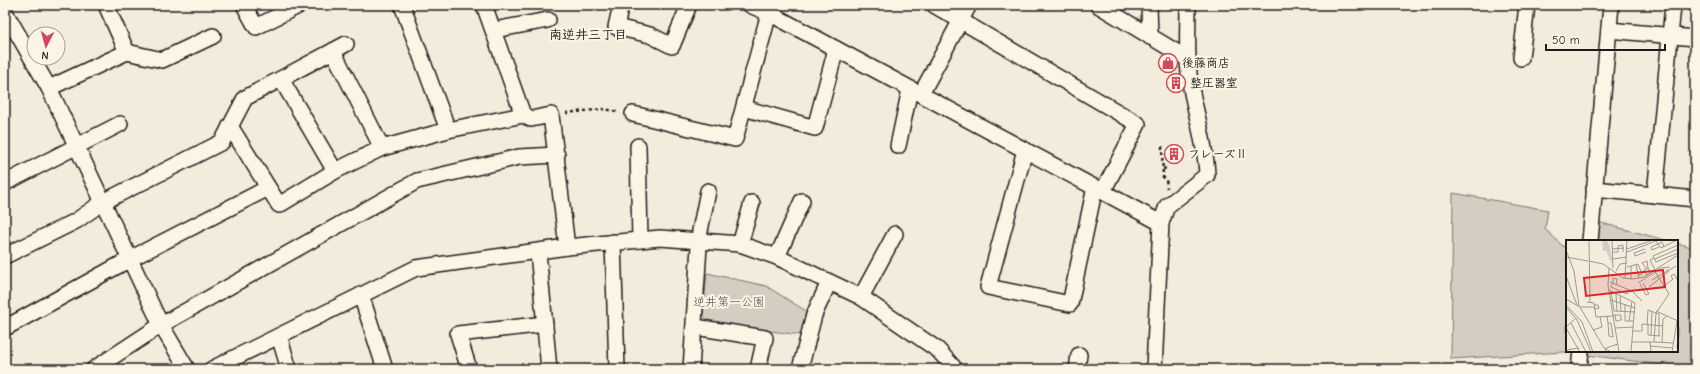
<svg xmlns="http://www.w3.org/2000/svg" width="1700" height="374" font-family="'Comic Neue','Klee One',sans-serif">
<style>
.green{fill:#d3cec1;stroke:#78756e}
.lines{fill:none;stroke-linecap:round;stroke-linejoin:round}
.minor-casing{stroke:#1c1c1c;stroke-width:18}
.path{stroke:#1c1c1c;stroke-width:2.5;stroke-dasharray:3 3;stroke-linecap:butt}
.minor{stroke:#fcf5e5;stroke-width:15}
.labels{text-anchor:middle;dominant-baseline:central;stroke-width:4;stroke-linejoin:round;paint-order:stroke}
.poi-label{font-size:12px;font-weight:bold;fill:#1c1c1c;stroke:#fcf5e5;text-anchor:start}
.park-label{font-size:12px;fill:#53514e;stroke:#fcf5e5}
.neighbourhood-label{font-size:13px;font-weight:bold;fill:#1c1c1c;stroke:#fcf5e5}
.inset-road{fill:none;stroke:#9d9990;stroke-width:1}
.view{fill:#d62828;fill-opacity:0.15;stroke:#d62828;stroke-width:2}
.inset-edge{fill:none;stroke:#1c1c1c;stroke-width:2}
</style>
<rect width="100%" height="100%" fill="#f3ecdd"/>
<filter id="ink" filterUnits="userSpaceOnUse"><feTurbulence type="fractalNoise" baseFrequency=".025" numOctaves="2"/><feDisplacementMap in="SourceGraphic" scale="8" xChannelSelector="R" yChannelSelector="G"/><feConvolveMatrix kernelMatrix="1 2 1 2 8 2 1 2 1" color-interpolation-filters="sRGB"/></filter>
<g filter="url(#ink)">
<g class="green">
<polygon points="1453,193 1548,210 1545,229 1567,250 1567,351 1677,351 1677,243 1695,248 1695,369 1564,352 1451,359"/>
<polygon points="1594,221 1669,241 1592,241"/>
<polygon points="707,273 766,286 806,311 801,335 709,323 703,315"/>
</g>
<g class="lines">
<defs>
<g id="minor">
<polyline points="244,5 256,27 300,5"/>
<polyline points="402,5 448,130"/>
<polyline points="484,5 523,115"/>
<polyline points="621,5 616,27 650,35 672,46 689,5"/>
<polyline points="750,5 769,13 1161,223"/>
<polyline points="934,5 1138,124 1103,191"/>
<polyline points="1098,5 1188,59"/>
<polyline points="1149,5 1150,37"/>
<polyline points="5,12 49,88 161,325 187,369"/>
<polyline points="494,30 548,20"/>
<polyline points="1609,30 1695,38"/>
<polyline points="333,51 382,148"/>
<polyline points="127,52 162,60 213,36"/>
<polyline points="1521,58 1527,5"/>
<polyline points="281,79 335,171"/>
<polyline points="49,88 127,52 106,5"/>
<polyline points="921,94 969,5"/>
<polyline points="744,108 815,128 836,49"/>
<polyline points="633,114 735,139 769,13 773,6"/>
<polyline points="230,126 279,205 335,171 382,148 448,130 523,115 531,119 551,115 567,247"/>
<polyline points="638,146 640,240"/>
<polyline points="898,146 910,89"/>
<polyline points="1025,150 988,287 1070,304 1095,187"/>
<polyline points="5,183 120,124"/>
<polyline points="1594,189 1695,199"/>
<polyline points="1655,195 1673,5"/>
<polyline points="1590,241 1611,5"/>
<polyline points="613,242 617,369"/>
<polyline points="740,244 752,203"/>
<polyline points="538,252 549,369"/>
<polyline points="5,256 76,221 103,202 222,142 245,98 346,44"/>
<polyline points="777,257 802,201"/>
<polyline points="361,295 385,369"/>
<polyline points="861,297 895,234"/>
<polyline points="695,327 765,338 758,369"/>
<polyline points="5,328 130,259 268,188"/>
<polyline points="279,336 289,369"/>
<polyline points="94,369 161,325 417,181 519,157 557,155"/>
<polyline points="212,369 416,268 567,247 660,238 740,244 777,257 861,297 938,350 955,369"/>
<polyline points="469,369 458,334 545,324"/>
<polyline points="691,369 700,231 708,191"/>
<polyline points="800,369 814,315 829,282"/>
<polyline points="1077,369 1079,355"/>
<path d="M1154,369L1161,223L1167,206L1207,175C1206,143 1195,113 1190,82C1186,56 1188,30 1188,5"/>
<polyline points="1579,369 1581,351"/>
</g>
</defs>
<use href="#minor" class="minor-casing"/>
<g class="path">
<polyline points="566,113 604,109 619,112"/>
<polyline points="1162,146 1163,177 1166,179 1167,188"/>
<polyline points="1163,169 1167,168"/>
</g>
<use href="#minor" class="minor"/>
</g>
</g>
<defs>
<symbol id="shop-ring" viewBox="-11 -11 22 22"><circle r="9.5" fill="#fcf5e5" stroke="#d1495b" stroke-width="1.5"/><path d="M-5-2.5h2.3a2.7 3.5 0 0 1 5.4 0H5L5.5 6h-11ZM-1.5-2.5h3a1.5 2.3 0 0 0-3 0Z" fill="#d1495b"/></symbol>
<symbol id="building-ring" viewBox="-11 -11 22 22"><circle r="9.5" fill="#fcf5e5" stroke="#d1495b" stroke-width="1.5"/><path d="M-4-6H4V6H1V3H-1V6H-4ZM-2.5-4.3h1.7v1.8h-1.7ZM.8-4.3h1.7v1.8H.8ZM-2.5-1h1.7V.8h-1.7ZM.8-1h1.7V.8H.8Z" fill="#d1495b"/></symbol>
</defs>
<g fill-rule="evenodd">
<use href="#shop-ring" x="1157" y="52" width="22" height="22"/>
<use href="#building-ring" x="1165" y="72" width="22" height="22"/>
<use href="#building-ring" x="1163" y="143" width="22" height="22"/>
</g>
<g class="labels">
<g class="poi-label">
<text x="1182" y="63">後藤商店</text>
<text x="1190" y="83">整圧器室</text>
<text x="1188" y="154">フレーズⅡ</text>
</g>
<g class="park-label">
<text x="729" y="302">逆井第一公園</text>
</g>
<g class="neighbourhood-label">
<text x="588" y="34">南逆井三丁目</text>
</g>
</g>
<g transform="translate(1566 240)">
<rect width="112" height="112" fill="#f3ecdd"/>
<path d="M36,0H41L44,7L47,26L40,11H37Z" fill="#d3cec1"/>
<path class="inset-road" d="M23,0L24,62M46,0L47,28M90,1L95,8L111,0M112,5L87,16L90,22L112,13M93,7L86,10L85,7L96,2L98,7M46,9L58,8M61,9L87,0M79,9L68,13L69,16L80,12M0,10L8,31L13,66M46,12H52V6L57,5V12M61,12L90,1M0,17L22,21M88,18L84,20L89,30M47,19L61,17M89,19L112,9M23,21L37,24L57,38L67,39L78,37L112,15M70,25L73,38M65,26V39M61,27L72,24L76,34L72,35M43,28L42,45L53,112M81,29L76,23L81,21L82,28M50,31L54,24L61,23M81,35L78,30L82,28L84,33M0,36L11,65M59,38L61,0M86,40L110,26M44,42L66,51L76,61M72,43L95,28L104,27M46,44L45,47L61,54L63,50M47,44V38L51,39L50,45M74,44L80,55L83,54L77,43M98,46L107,39L105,36L108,34L112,41M83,47L102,32L101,29M43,50L69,63L65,112M45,51L48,71L69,72M50,54L51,71M54,55L55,71M0,59L14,67L38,108L45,112M45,60L69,68M21,62L28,63L30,77L47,76M0,65L16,82L27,112M28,65H32L33,68L28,69M59,65V81H68M0,67L11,80L25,112M14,67H28M90,71L112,81M47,75H55V80L50,81L49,75M41,76L42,83L43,96L47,97L45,83H42M63,81L66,61M5,83L20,112M81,85L82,70L93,74V96M82,85V95L94,96M0,87L10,78M0,88L14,112M49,88L67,87M27,90L36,87L34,77M67,91H76V84L97,86M85,95L86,71M66,102H84M88,102L107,103M96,103L97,79L101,76M84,106L107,108M111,108L112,95M0,110L13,108M39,112L40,108L52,104M85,112L84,102H88L90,73L103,54L88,30M106,112L111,81"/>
<path class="view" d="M97,30L99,47L20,56L18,38Z"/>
<rect width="112" height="112" class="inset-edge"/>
</g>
<rect width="1700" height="374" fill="none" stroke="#fcf5e5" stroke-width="20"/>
<rect x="10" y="10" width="1680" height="354" fill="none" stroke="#1c1c1c" stroke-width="1.5" filter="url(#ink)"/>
<g transform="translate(46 46) rotate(186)"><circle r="19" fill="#fcf5e5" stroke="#a29e95"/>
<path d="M0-3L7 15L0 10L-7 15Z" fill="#d1495b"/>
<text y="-6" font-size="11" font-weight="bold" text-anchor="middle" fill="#1c1c1c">N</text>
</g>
<path d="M1546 44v6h119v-6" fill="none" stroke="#1c1c1c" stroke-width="2"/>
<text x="1552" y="44" font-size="12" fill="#1c1c1c" stroke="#fcf5e5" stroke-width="3" paint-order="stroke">50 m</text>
</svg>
